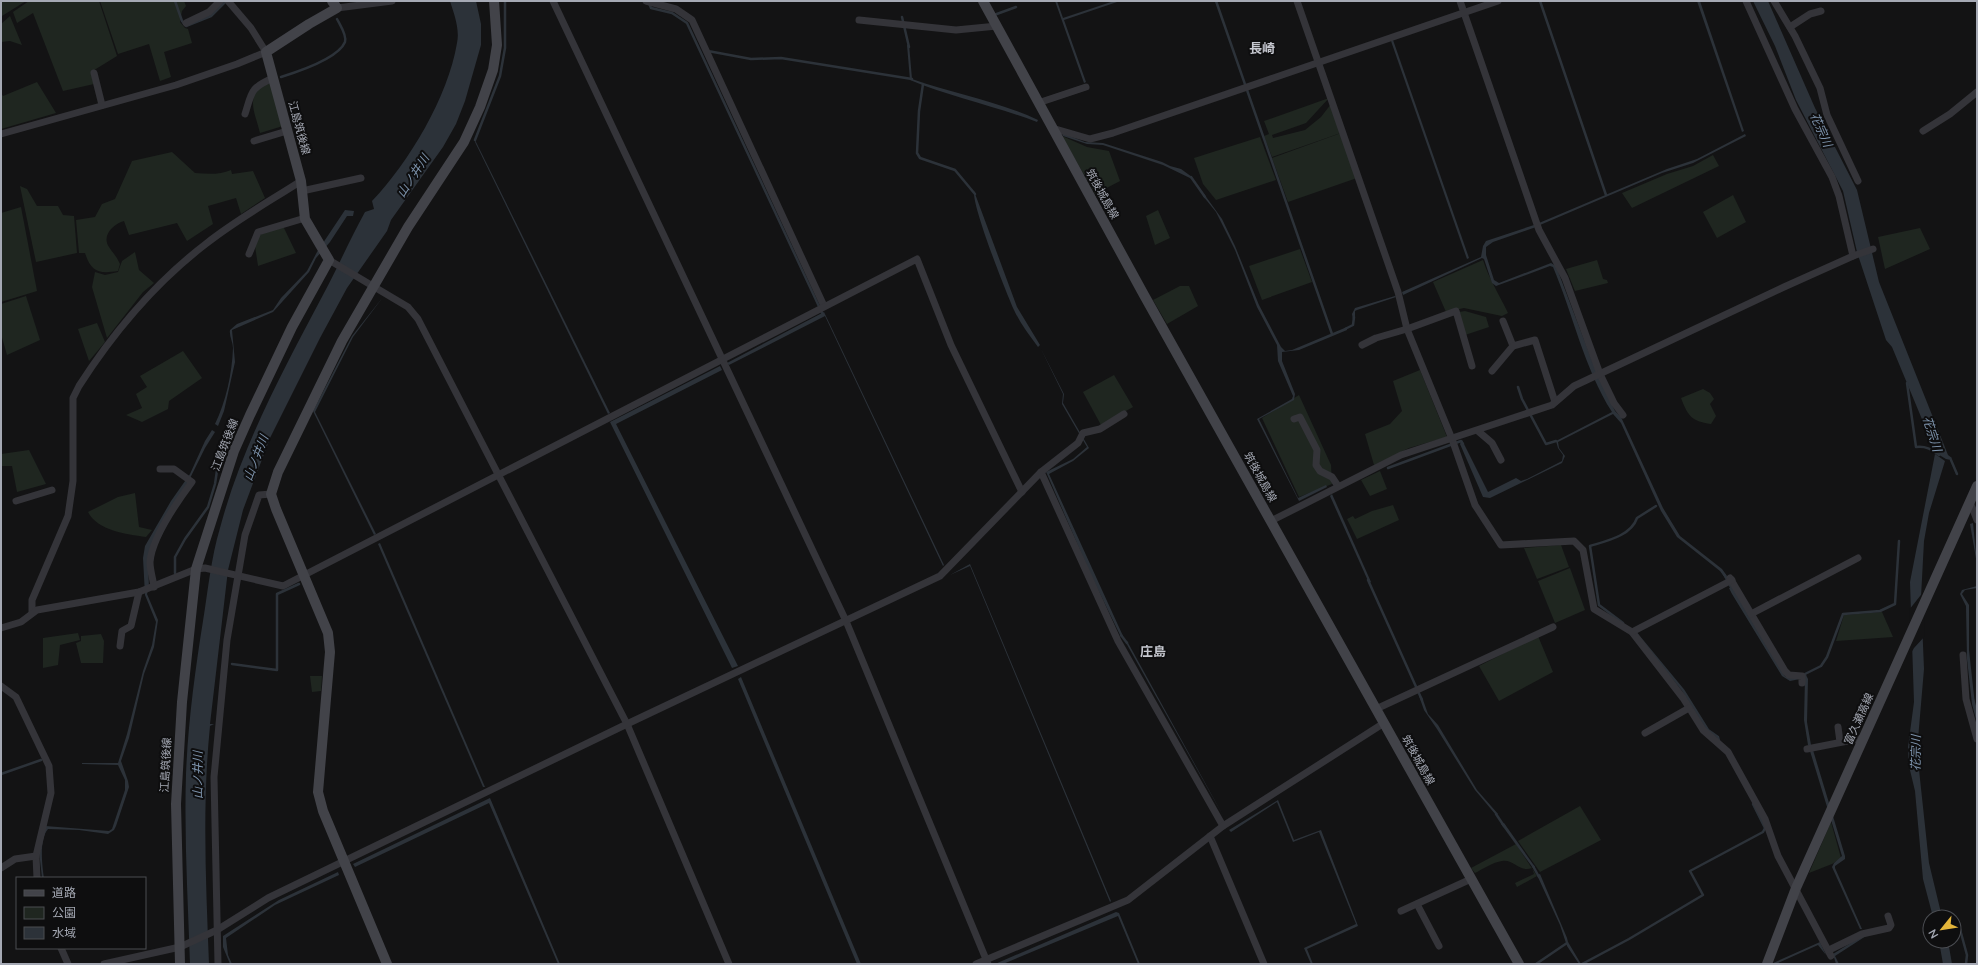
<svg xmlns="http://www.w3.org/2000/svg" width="1978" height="965" font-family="'Nunito Sans','Noto Sans JP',sans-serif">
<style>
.green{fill:#1f2620}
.water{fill:#2c3239}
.pier{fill:#131314}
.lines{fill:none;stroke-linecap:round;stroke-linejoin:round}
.stream{stroke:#2c3239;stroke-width:2.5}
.street{stroke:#343439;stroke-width:7}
.secondary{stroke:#424349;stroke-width:10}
.labels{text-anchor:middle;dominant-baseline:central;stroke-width:4;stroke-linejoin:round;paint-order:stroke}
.street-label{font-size:11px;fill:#a5a9b4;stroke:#0e0e0f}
.water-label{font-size:12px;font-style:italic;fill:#7e94ad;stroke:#0e0e0f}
.quarter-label{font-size:13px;font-weight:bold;fill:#c6c8d0;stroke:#0e0e0f}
</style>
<rect width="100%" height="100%" fill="#131314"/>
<g class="green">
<polygon points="1,1 26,1 2,16 1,18"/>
<polygon points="29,1 99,1 117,56 91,72 94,84 63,91 33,13 17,23 13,12"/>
<polygon points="100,1 184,1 186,6 182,11 180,22 185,28 188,29 192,43 164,52 171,77 160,81 149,44 118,54"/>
<polygon points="10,16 22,45 10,41 1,42 1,24"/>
<path d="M270,81L283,126L260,133C254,109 244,95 270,81Z"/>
<polygon points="37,82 56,113 1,129 1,93 3,96"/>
<polygon points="1329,98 1306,123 1272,135 1273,138 1305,130 1321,117 1331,104 1341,133 1272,157 1264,136 1269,134 1264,121"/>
<polygon points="1341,133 1357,178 1288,202 1272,158"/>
<polygon points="1062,136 1087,147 1109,151 1120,181 1095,194"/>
<polygon points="1260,137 1276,180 1216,200 1203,184 1194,158"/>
<path d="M172,152L195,173C207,174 220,175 231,170L232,174L253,171L265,198L241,214L236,198L208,206L213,224L187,241L177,223L129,235L124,221C114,224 101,235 109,247C113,253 117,257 120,264L118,271C99,274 91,272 85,253H79L76,220L95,217L102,204L115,199L132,161Z"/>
<polygon points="1713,155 1719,166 1632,208 1622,193 1667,174 1693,166"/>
<polygon points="20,186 27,189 37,206 58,206 63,215 74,216 77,253 36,262"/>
<polygon points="1733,195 1746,222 1717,238 1703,212"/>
<polygon points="21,207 37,291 1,302 1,213"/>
<polygon points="1158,210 1170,238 1155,245 1146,216"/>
<polygon points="283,226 296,253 258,266 255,246 259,235"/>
<polygon points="1920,228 1930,249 1885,269 1878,237"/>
<polygon points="1300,249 1312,282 1262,300 1249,266"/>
<polygon points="135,252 139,270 154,283 143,292 107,338 92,287 95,272 105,275 118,272 122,261"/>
<path d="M1483,260C1489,279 1499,294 1508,313L1502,316L1464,308L1446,312L1433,282Z"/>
<polygon points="1597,260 1603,279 1607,280 1608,283 1575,291 1566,269"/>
<polygon points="1180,286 1189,286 1198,306 1167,324 1153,300"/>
<polygon points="26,296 40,340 7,355 1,334 1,304"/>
<polygon points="1465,311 1486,317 1489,327 1465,335 1459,312"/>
<polygon points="97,323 105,342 89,361 78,329"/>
<polygon points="183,351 202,378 169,401 168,409 142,422 126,415 142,408 136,394 147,387 140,376"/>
<polygon points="1420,370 1447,437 1409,448 1374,465 1365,434 1390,424 1402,411 1393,381"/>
<polygon points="1114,375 1133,407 1101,425 1083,392"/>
<path d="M1703,389L1710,393L1714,399L1710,404L1716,416L1711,424C1691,421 1688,416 1681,398Z"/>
<polygon points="1299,395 1331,465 1332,484 1299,497 1262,418"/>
<polygon points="29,450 46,484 17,492 12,466 1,466 1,454"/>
<polygon points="1380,471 1387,489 1370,496 1361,480"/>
<path d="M135,493L139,527L152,530L146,537C126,534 98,531 88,512L118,497Z"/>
<polygon points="1393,505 1399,520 1357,539 1347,519 1353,516 1355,519 1372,511"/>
<polygon points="1561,545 1569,567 1537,579 1524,548"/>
<polygon points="1570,568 1585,610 1555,623 1538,581"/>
<polygon points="1882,612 1893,637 1836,641 1844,615"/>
<polygon points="78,633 80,640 60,645 58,665 43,668 43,638"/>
<polygon points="101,634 104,641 103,663 81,663 76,643 81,641 81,636"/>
<polygon points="1538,636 1553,672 1499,701 1479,666"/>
<polygon points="310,676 322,676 321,691 312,692"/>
<polygon points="1580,806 1601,840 1540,872 1518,841"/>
<polygon points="1831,822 1841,858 1832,864 1809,873"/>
<path d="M1516,844L1537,876L1517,887L1515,883L1534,874L1532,868C1520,873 1514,859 1502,861C1493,862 1483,869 1475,873L1471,868Z"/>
</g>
<g class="water">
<path d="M450,1H476L481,24V45L465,101L456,124L443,147L391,220L387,231L347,288L320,338L270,438L243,510L228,570L210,724H214L210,726C202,805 206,885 209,964H190C188,901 184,837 186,774C188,723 195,671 203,621C208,590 211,558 220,528C242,445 284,369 324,293C338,267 350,239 365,212L374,209L372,201C409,162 448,97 457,43C460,29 454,14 450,1Z"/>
<polygon points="1055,1 1057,1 1063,18 1114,1 1120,1 1064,20 1086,82 1084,83"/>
<polygon points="1697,1 1700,1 1744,131 1742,132"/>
<polygon points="1753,1 1768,1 1815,108 1857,190 1879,282 1948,455 1952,458 1951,460 1946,459 1936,453 1892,347 1886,340 1857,252 1843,191 1796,100 1775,46"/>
<polygon points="1393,40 1469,258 1467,259 1391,41"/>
<path d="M909,44L912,79C954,94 998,101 1038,120L1037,122C995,106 951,97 910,80L907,45Z"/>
<polygon points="1062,133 1085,142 1103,143 1162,162 1170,166 1181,169 1192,177 1192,179 1163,165 1103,145 1087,144 1063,136"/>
<polygon points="1745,134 1746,136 1693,163 1662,173 1540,225 1539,223 1667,169 1697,159"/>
<polygon points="475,140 610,413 608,414 475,142"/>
<path d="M974,191L1017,307L1040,345L1038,347C1029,335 1020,323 1014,310C1006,292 972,207 974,191Z"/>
<polygon points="1204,194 1222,219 1235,246 1259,305 1281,347 1285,351 1292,350 1347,327 1347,330 1299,350 1282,352 1282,361 1295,394 1294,400 1259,419 1298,498 1326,485 1327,487 1299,501 1257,419 1292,399 1293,396 1278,361 1277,345 1257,307 1235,250 1216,212 1203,196"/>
<path d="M345,210L354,211L353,216H347L330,242L316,258L309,272L273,312L232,330L235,362L224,411L218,426L215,424C226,401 232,374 233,348C233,342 229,336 230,330L237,324L273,310L281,298L307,271L317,252Z"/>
<path d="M1534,225L1536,227L1493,242L1486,247V255L1494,280L1499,283L1551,263L1556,266L1596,371L1615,411L1621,417L1663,508L1680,536L1722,569L1727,576L1725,578L1720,571L1677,537L1661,511L1621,423L1613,414L1558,442L1559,448L1565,456L1562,463L1490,498L1483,497L1460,444L1462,440L1488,492L1516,478L1521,481L1527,479L1562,461L1563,455L1558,448L1556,441L1612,412C1584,368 1573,314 1553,267L1550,266L1496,286L1492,283L1484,259L1482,258L1403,295L1402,292L1481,257L1483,246L1486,241Z"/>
<polygon points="1395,296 1396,297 1357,310 1355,311 1355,320 1353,320 1352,314 1355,308"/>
<polygon points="383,297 353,337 315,412 376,534 374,535 313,411 352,336"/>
<polygon points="824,312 944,565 943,566 825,316 729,365 727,363"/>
<polygon points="1041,349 1064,394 1063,403 1089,448 1073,461 1049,474 1123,636 1121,637 1090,573 1047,474 1046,472 1073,459 1087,447 1062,404 1063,394"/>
<polygon points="720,366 722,370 616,424 738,666 732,668 610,422"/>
<path d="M212,430L215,432L205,448L148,563L149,587L147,594L158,620L154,647L144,674L129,738L121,761L128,781L129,787L116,826L114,830L108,834L79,830L48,829C39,839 42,865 44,878H42L39,851L45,826L109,831L112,829L125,790V780L118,765L82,764V763H118L127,734L143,671L152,645L156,622L145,595L143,558L145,546L171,501L190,474L205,441Z"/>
<polygon points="1935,454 1945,461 1929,513 1924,541 1921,597 1924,669 1917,751 1929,863 1942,917 1933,917 1923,879 1915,791 1909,766 1908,747 1914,702 1910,582"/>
<polygon points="1332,494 1371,582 1369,583 1330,496"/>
<polygon points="1973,523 1977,564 1970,524"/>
<polygon points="380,543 485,787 483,787 378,544"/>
<polygon points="970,564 1111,901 1110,902 970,566 950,575"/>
<polygon points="1977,586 1977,588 1965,590 1962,594 1969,605 1969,650 1977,723 1972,704 1967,659 1966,606 1960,594 1962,590"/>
<polygon points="1732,587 1785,676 1789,678 1806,675 1808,679 1807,722 1811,745 1808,745 1804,720 1805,678 1790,681 1782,676 1732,594 1729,588"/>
<polygon points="1125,641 1127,641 1225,819"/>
<polygon points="741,677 861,964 857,964 738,679"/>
<polygon points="1419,696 1422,697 1428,714 1438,725 1477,790 1498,814 1496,815 1475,790 1437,729 1424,710"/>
<polygon points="1813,750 1845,856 1845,859 1835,866 1835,868 1862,929 1860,929 1832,867 1834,863 1842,856 1810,751"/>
<polygon points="490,798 560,964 558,964 489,803 355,867 353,864"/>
<polygon points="1278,800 1294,840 1321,830 1358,926 1307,949 1313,964 1311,964 1304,948 1356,924 1319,832 1293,842 1277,802 1231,832 1229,830"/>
<polygon points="1504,823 1535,867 1533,868 1501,824"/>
<polygon points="338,872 339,875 275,905 226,938 228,955 232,964 230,964 223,947 223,936 279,900"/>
<polygon points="1540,874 1567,938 1568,942 1581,964 1579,964 1567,946 1560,925 1537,875"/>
<polygon points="1116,912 1119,913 1140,964 1138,964 1118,916 1003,964 995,964"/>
<polygon points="1862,936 1866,936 1835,956 1839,964 1836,964 1833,954"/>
<polygon points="1939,941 1948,941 1952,964 1943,964"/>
<polygon points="1820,942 1826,955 1818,945 1776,964 1771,964"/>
</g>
<polygon class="pier" points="1924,591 1925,636 1914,648 1910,655 1909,610"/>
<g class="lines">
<g class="stream">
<polyline points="175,1 182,21 186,26 211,16 226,1"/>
<polyline points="1216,1 1332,334"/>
<polyline points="1540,1 1606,195"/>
<polyline points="649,3 651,8 672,13 687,23 823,315"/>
<polyline points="994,15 1016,7"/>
<polyline points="902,17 909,47"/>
<polyline points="708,51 751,59 781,58 912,79"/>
<path d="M281,77C297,72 338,59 345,42C347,35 340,25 337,19"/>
<polyline points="923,84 919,111 917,153 920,158 955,170 975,194"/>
<polyline points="475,140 500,76 505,48 505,1"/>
<polyline points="1191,177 1205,197"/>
<polyline points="1345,329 1353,325 1354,317"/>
<path d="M1907,383L1916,447C1926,446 1931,449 1939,455"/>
<polyline points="1518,387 1522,399 1546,444 1556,441"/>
<polyline points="1951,460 1957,474"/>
<polyline points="1388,468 1461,441 1463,444"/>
<polyline points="175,573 175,557 185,539 208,507 215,484 218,464"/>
<polyline points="1724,574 1732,589"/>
<polyline points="1368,580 1422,700"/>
<path d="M1623,623L1599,605L1590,546C1606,541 1631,536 1637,518L1656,506"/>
<polyline points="1635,632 1683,690 1708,730 1718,737 1719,741"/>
<polyline points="1121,635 1127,643"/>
<polyline points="232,664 277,670 277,594 299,584"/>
<polyline points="1805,676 1805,674 1821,666 1827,657 1843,614 1880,611 1895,604 1899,541"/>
<polyline points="1973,699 1977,715"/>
<polyline points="1,774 41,760"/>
<polyline points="1496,814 1504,826"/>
<polyline points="1533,866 1539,877"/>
<polyline points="1958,922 1967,955 1966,964"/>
<polyline points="1536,964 1567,943"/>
<polyline points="1582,964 1629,939 1703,895 1690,871 1763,832 1765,828 1753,804"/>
</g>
<g class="street">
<polyline points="553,1 846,621 988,964"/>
<polyline points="646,1 676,9 692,20 824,306"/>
<polyline points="1297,1 1398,292 1407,329 1452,439 1475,505 1501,545 1574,541 1583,550 1594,609 1632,632 1683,698 1703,730 1728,752 1765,819 1778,856 1831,956"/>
<polyline points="1460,1 1539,230 1565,278 1600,374 1614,403 1623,415"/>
<polyline points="1746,1 1795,109 1832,177 1839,196 1853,256"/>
<polyline points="1774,1 1795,36 1820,88 1827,115 1858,181"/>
<polyline points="337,8 392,1"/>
<polyline points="859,20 956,30 997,26"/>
<polyline points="186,23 209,12 220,1"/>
<polyline points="1790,27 1810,14 1821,11"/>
<polyline points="94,73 102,105"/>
<polyline points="1038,103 1086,87"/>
<path d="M245,114C252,92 250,88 273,78"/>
<polyline points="1052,128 1090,139 1113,133 1498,1"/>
<polyline points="1923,131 1950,114 1977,92"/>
<polyline points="1,134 176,85 237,64 266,52 251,28 228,1"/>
<polyline points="254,141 287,131"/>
<polyline points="302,191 361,178"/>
<polyline points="249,254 258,232 305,218"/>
<polyline points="329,260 408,307 418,319 627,724 729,964"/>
<polyline points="1503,321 1513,346"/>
<polyline points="1362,345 1376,338 1407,329 1456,311 1472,366"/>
<polyline points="1492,371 1513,346 1535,340 1555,402"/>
<polyline points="1294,419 1300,417 1317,450 1316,465 1320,471 1332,477 1338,486"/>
<polyline points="1478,431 1492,443 1501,460"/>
<polyline points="1041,472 1118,641 1223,826"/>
<polyline points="16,501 52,490"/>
<polyline points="1970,502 1977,520"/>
<polyline points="1271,521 1401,455 1552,405 1574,386 1784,287 1853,256 1873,249"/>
<polyline points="1730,578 1785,671 1789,675 1802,676 1802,683"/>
<path d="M154,587C153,579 150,570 150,562C152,537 177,502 192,482L174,469H160"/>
<path d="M32,613V600L68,516L73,481V398L79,386C113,333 157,281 207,243C236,220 270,201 301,181"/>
<polyline points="1751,614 1858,558"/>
<polyline points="1,628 21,622 37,610 139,592 196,569 205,568 283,586 917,259 951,345 1022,492"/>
<polyline points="1632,632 1732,580"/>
<polyline points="120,646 122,631 131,626 139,592"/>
<polyline points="1963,655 1966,699 1977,739"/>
<polyline points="1,686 16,697 49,766 51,793 36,856 37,878"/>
<polyline points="1376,709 1553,627"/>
<polyline points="1838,727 1840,742"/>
<polyline points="1645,733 1689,708"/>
<polyline points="1807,749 1863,738"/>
<polyline points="1210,836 1264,964"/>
<polyline points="1,868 15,859 36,856"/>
<polyline points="1417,904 1439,946"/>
<polyline points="1401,911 1471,879"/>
<polyline points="61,948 68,964"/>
<polyline points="1829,950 1862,934 1889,928 1891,925 1888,916"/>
<polyline points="104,964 180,947 217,930 268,898 627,724 940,576 1041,472 1078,443 1083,433 1100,429 1124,414"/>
<polyline points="218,964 214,777 227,640 245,535 259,495 271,494"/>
<polyline points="976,964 1128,900 1223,826 1384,723"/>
</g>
<g class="secondary">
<polyline points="983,1 1144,295 1519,964"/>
<polyline points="180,964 176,804 182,702 196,569 234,451 250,415 292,327 329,260 305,219 301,181 266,52 309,24 337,8 332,1"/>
<polyline points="387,964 323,811 318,792 330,652 328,633 276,509 271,494 278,472 342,341 408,227 464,142 480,107 493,70 497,45 494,1"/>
<polyline points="1767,964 1796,888 1977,486"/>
</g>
</g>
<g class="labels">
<g class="street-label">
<text transform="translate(299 128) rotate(75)">江島筑後線</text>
<text transform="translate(1102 194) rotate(61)">筑後城島線</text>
<text transform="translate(225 445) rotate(-69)">江島筑後線</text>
<text transform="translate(1260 477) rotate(61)">筑後城島線</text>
<text transform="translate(1859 719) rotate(-66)">富久瀬高線</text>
<text transform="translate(1418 760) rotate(61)">筑後城島線</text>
<text transform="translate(166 765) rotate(-87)">江島筑後線</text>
</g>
<g class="water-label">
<text transform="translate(1821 130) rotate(66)">花宗川</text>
<text transform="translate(413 176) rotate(-57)">山ノ井川</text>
<text transform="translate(1932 434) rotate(72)">花宗川</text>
<text transform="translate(256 458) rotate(-69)">山ノ井川</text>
<text transform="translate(1916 753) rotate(-89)">花宗川</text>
<text transform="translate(198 775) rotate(-90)">山ノ井川</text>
</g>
<g class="quarter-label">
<text x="1262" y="49">長崎</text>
<text x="1153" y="652">庄島</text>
</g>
</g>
<rect width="1978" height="965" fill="none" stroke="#a5a9b4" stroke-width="4"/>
<rect x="16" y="877" width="130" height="72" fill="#0e0e0f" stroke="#4a4c51"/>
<rect x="24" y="890" width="20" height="6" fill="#424349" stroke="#4a4c51"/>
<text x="52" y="897" font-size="12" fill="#a5a9b4">道路</text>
<rect x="24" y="907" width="20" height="12" fill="#1f2620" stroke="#4a4c51"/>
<text x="52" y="917" font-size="12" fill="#a5a9b4">公園</text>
<rect x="24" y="927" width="20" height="12" fill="#2c3239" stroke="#4a4c51"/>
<text x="52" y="937" font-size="12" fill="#a5a9b4">水域</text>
<g transform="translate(1942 929) rotate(240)"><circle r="19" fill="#0e0e0f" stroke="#4a4c51"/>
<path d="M0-3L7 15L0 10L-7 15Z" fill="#e4b53a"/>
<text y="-6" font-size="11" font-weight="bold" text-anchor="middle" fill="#a5a9b4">N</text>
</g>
</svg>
